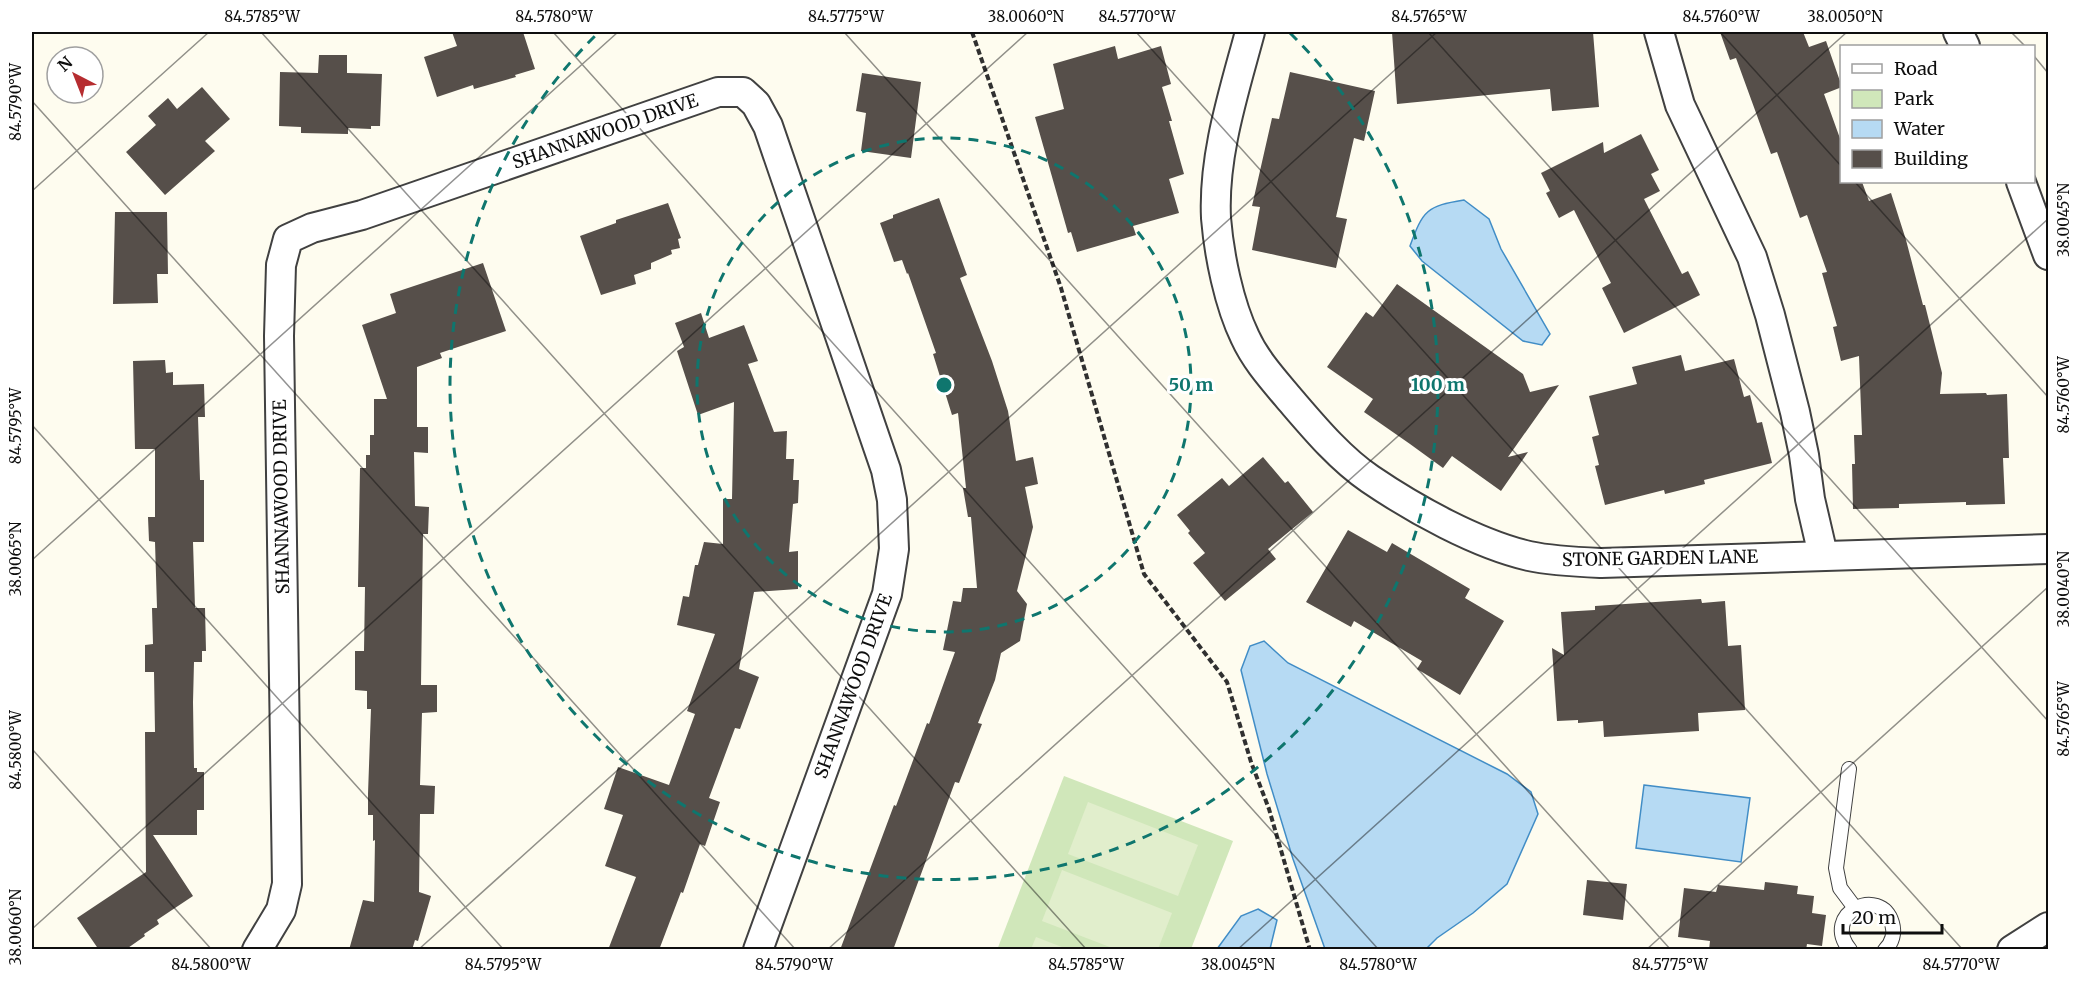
<svg xmlns="http://www.w3.org/2000/svg" width="2080" height="981" font-family="Merriweather,serif">
<style>
.green{fill:#d0e7ba}
.pitch{fill:#e1eecc}
.water{fill:#b6daf3;stroke:#418dc6;stroke-width:1.5}
.building{fill:#564f4a}
.lines{fill:none;stroke-linecap:round;stroke-linejoin:round}
.lane-casing{stroke:#414141;stroke-width:16}
.street-casing{stroke:#414141;stroke-width:32}
.path{stroke:#303030;stroke-width:4;stroke-dasharray:6 3;stroke-linecap:butt}
.lane{stroke:#fff;stroke-width:14}
.street{stroke:#fff;stroke-width:28}
.ticks{fill:none;stroke:#0e0e0e;stroke-width:1.5;stroke-opacity:0.45}
.ring{fill:none;stroke:#0f766e;stroke-width:3;stroke-dasharray:10 8}
.labels{text-anchor:middle;dominant-baseline:central;stroke-width:6;stroke-linejoin:round;paint-order:stroke}
.street-label{font-size:18px;fill:#0e0e0e;stroke:#fff}
.centre{fill:#0f766e;stroke:#fff;stroke-width:3}
.ring-label{font-size:18px;text-anchor:middle;font-weight:bold;fill:#0f766e;stroke:#fff;stroke-width:6;stroke-linejoin:round;paint-order:stroke}
.neatline{fill:none;stroke:#0e0e0e;stroke-width:2}
.ticks-label{font-size:15px;text-anchor:middle;fill:#0e0e0e}
</style>
<rect width="100%" height="100%" fill="#fefcef"/>
<polygon class="green" points="1064,776 1233,841 1191,949 997,950"/>
<g class="pitch">
<polygon points="1088,802 1198,845 1178,896 1068,854"/>
<polygon points="1062,870 1172,913 1158,949 1115,949 1042,921"/>
<polygon points="1036,937 1067,949 1031,949"/>
</g>
<g class="water">
<path d="M1464,200L1489,219L1501,249L1550,334L1542,345L1523,341L1422,261L1410,246C1423,210 1427,206 1464,200Z"/>
<polygon points="1264,641 1288,663 1507,774 1531,792 1538,814 1507,884 1473,913 1437,938 1426,949 1325,949 1293,859 1267,774 1241,670 1250,646"/>
<polygon points="1644,785 1750,798 1741,862 1636,848"/>
<polygon points="1258,909 1277,920 1270,949 1217,949 1241,916"/>
</g>
<g class="building">
<polygon points="452,32 523,32 535,69 515,75 516,77 474,89 473,85 437,97 424,57 457,46"/>
<polygon points="1392,32 1593,32 1599,107 1552,111 1550,89 1397,104"/>
<polygon points="1720,32 1803,32 1809,47 1826,41 1842,87 1824,94 1842,144 1842,182 1862,182 1869,201 1891,193 1906,240 1923,305 1925,305 1942,373 1940,394 1986,393 1987,395 2007,394 2009,458 2003,458 2005,504 1966,505 1966,502 1899,504 1899,508 1853,509 1852,464 1855,464 1854,435 1862,435 1859,356 1841,361 1833,327 1837,326 1822,273 1827,272 1807,215 1800,218 1777,152 1771,154 1736,58 1730,60"/>
<polygon points="1115,46 1118,59 1161,46 1171,84 1162,87 1172,121 1169,121 1184,174 1169,179 1179,213 1133,226 1136,235 1077,252 1071,232 1068,233 1035,117 1064,109 1053,64"/>
<polygon points="319,55 347,55 347,73 382,74 380,126 371,126 371,129 348,128 348,134 301,133 301,127 279,126 280,72 318,73"/>
<polygon points="1290,72 1375,91 1364,141 1354,138 1336,217 1347,219 1336,268 1252,250 1260,207 1252,206 1272,118 1279,119"/>
<polygon points="862,73 921,82 911,158 861,151 866,113 856,111"/>
<polygon points="202,87 230,119 205,141 215,151 165,195 126,152 156,125 148,116 168,98 177,109"/>
<polygon points="1641,134 1659,170 1651,174 1660,191 1644,199 1682,274 1688,271 1700,295 1624,333 1602,288 1611,283 1574,210 1559,218 1546,193 1550,191 1541,173 1603,142 1604,153"/>
<polygon points="939,198 967,275 960,278 992,361 1008,411 1016,461 1033,457 1038,484 1025,487 1033,527 1017,591 1027,604 1020,641 1001,653 995,680 978,723 982,724 959,783 955,782 893,950 840,950 894,805 896,806 927,723 929,724 955,652 943,650 953,601 961,602 963,588 977,588 971,517 968,517 963,488 966,488 958,413 952,415 933,354 936,353 908,273 907,274 902,260 894,262 880,223 893,218 893,215"/>
<polygon points="668,203 681,238 678,239 680,248 671,250 672,254 651,263 651,269 634,275 636,284 601,295 580,236 616,223 616,220"/>
<polygon points="115,212 167,212 168,274 157,274 158,303 113,304"/>
<polygon points="483,263 506,331 440,353 442,358 417,367 417,427 428,427 428,453 414,452 415,506 429,507 428,534 423,534 421,685 437,685 437,712 422,713 420,785 435,786 434,814 420,814 419,892 431,896 418,941 415,940 412,950 349,950 363,900 374,902 375,840 373,841 373,815 368,815 368,794 371,709 367,709 367,691 355,690 355,651 364,651 365,587 358,587 360,468 366,468 366,455 370,455 370,435 374,435 374,399 387,399 362,325 396,313 390,294"/>
<polygon points="1397,284 1523,374 1530,392 1559,385 1508,457 1528,452 1501,491 1452,456 1443,468 1410,444 1364,412 1373,399 1327,367 1366,312 1373,317"/>
<polygon points="701,313 709,338 744,325 758,361 748,364 774,432 787,431 786,459 794,459 793,480 799,480 798,503 793,504 789,552 798,551 798,589 754,592 739,669 759,677 740,729 735,728 709,798 720,802 705,846 700,844 683,893 681,892 659,950 608,950 636,877 605,866 623,815 604,809 618,767 669,785 695,714 687,711 715,634 677,625 683,596 689,597 695,565 698,565 704,542 723,544 723,499 732,499 734,402 698,415 677,351 684,347 675,323"/>
<polygon points="1681,355 1685,371 1734,359 1744,397 1750,395 1757,423 1762,422 1772,463 1704,480 1705,484 1665,494 1664,490 1605,505 1595,466 1599,465 1592,437 1599,435 1589,396 1637,384 1632,367"/>
<polygon points="165,360 166,373 173,372 173,385 204,384 205,417 198,417 200,480 204,480 204,542 193,542 195,608 205,608 206,651 202,651 202,662 194,662 193,702 194,768 197,768 197,772 204,772 204,810 197,810 197,835 153,835 193,896 157,920 159,924 144,934 145,936 125,950 99,950 77,918 146,872 145,732 155,732 154,672 145,672 145,645 153,644 152,608 157,608 155,542 149,541 148,517 155,517 155,449 135,449 133,361"/>
<polygon points="1263,457 1285,483 1288,481 1313,512 1268,549 1276,559 1225,601 1193,563 1205,553 1188,533 1190,531 1177,515 1222,478 1229,486"/>
<polygon points="1348,530 1387,552 1392,543 1470,589 1465,598 1504,621 1460,695 1417,669 1422,661 1354,621 1351,627 1306,602"/>
<polygon points="1701,599 1702,603 1725,601 1728,646 1741,645 1745,710 1698,713 1699,731 1604,737 1603,721 1578,723 1578,720 1557,721 1552,648 1564,655 1561,612 1595,610 1595,606"/>
<polygon points="1587,880 1627,884 1623,920 1583,915"/>
<polygon points="1765,882 1798,886 1797,894 1814,896 1812,913 1826,915 1822,946 1807,944 1806,950 1709,950 1710,941 1678,937 1684,888 1716,892 1718,885 1764,890"/>
</g>
<g class="lines">
<defs>
<g id="lane">
<polyline points="1849,769 1836,868 1840,888 1855,908"/>
<path d="M1850,950C1820,913 1881,885 1892,923C1895,933 1892,943 1885,950"/>
</g>
<g id="street">
<path d="M1250,32C1234,92 1213,155 1216,218C1219,255 1229,304 1245,337C1255,359 1271,377 1287,396C1312,425 1338,457 1370,479C1414,509 1477,544 1529,556C1552,561 1577,562 1601,563L2048,549"/>
<polyline points="1659,32 1680,105 1752,257 1770,315 1795,412 1804,455 1810,499 1823,555"/>
<polyline points="1958,32 1965,46"/>
<polyline points="2021,182 2048,255"/>
<polyline points="257,950 281,910 287,884 279,336 281,265 288,239 312,228 362,215 718,92 743,92 756,104 768,126 886,470 892,500 894,549 887,594 758,950"/>
<polyline points="2012,950 2048,927"/>
</g>
</defs>
<use href="#lane" class="lane-casing"/>
<use href="#street" class="street-casing"/>
<polyline class="path" points="972,32 1061,288 1144,574 1227,682 1251,762 1269,809 1310,950"/>
<use href="#lane" class="lane"/>
<use href="#street" class="street"/>
</g>
<path class="ticks" d="M261,32L1087,950M553,32L1379,950M844,32L1671,950M1136,32L1963,950M1428,32L2048,721M1720,32L1842,167M2011,32L2025,46M2034,56L2048,73M32,101L796,950M1855,182L2048,397M32,191L209,32M32,425L504,950M32,560L618,32M32,749L212,950M32,929L1028,32M418,950L1437,32M827,950L1847,32M1237,950L2048,219M1646,950L2048,587"/>
<g class="ring">
<circle cx="944" cy="385" r="247"/>
<path d="M1290 33A494 494 0 1 1 598 33"/>
</g>
<g class="labels">
<g class="street-label">
<text transform="translate(605 131) rotate(-19)">SHANNAWOOD DRIVE</text>
<text transform="translate(281 497) rotate(-91)">SHANNAWOOD DRIVE</text>
<text transform="translate(1660 558) rotate(-1)">STONE GARDEN LANE</text>
<text transform="translate(853 686) rotate(-70)">SHANNAWOOD DRIVE</text>
</g>
</g>
<circle cx="944" cy="385" r="9" class="centre"/>
<g class="ring-label">
<text x="1191" y="391">50 m</text>
<text x="1438" y="391">100 m</text>
</g>
<rect width="2080" height="981" fill="none" stroke="#ffffff" stroke-width="66"/>
<rect x="1840" y="45" width="195" height="138" fill="#ffffff" stroke="#9f9f9f" stroke-width="1.5"/>
<rect x="1852" y="64" width="30" height="9" fill="#ffffff" stroke="#9f9f9f" stroke-width="1.5"/>
<text x="1894" y="75" font-size="18" fill="#0e0e0e">Road</text>
<rect x="1852" y="90" width="30" height="18" fill="#d0e7ba" stroke="#9f9f9f" stroke-width="1.5"/>
<text x="1894" y="105" font-size="18" fill="#0e0e0e">Park</text>
<rect x="1852" y="120" width="30" height="18" fill="#b6daf3" stroke="#9f9f9f" stroke-width="1.5"/>
<text x="1894" y="135" font-size="18" fill="#0e0e0e">Water</text>
<rect x="1852" y="150" width="30" height="18" fill="#564f4a" stroke="#9f9f9f" stroke-width="1.5"/>
<text x="1894" y="165" font-size="18" fill="#0e0e0e">Building</text>
<g transform="translate(75 75) rotate(318)"><circle r="28" fill="#ffffff" stroke="#9f9f9f" stroke-width="1.5"/>
<path d="M0-4.5L10 22L0 15L-10 22Z" fill="#b62d30"/>
<text y="-9" font-size="16" font-weight="bold" text-anchor="middle" fill="#0e0e0e">N</text>
</g>
<path d="M1843 924v9h99v-9" fill="none" stroke="#0e0e0e" stroke-width="3"/>
<text x="1852" y="924" font-size="18" fill="#0e0e0e" stroke="#ffffff" stroke-width="4.5" paint-order="stroke">20 m</text>
<rect x="33" y="33" width="2014" height="915" class="neatline"/>
<g class="ticks-label">
<text x="262" y="22">84.5785°W</text>
<text x="554" y="22">84.5780°W</text>
<text x="846" y="22">84.5775°W</text>
<text x="1026" y="22">38.0060°N</text>
<text x="1137" y="22">84.5770°W</text>
<text x="1429" y="22">84.5765°W</text>
<text x="1721" y="22">84.5760°W</text>
<text x="1845" y="22">38.0050°N</text>
<text transform="translate(16 102) rotate(-90)" y="5">84.5790°W</text>
<text transform="translate(2064 220) rotate(-90)" y="5">38.0045°N</text>
<text transform="translate(2064 395) rotate(-90)" y="5">84.5760°W</text>
<text transform="translate(16 426) rotate(-90)" y="5">84.5795°W</text>
<text transform="translate(16 559) rotate(-90)" y="5">38.0065°N</text>
<text transform="translate(2064 589) rotate(-90)" y="5">38.0040°N</text>
<text transform="translate(2064 719) rotate(-90)" y="5">84.5765°W</text>
<text transform="translate(16 750) rotate(-90)" y="5">84.5800°W</text>
<text transform="translate(16 927) rotate(-90)" y="5">38.0060°N</text>
<text x="211" y="970">84.5800°W</text>
<text x="503" y="970">84.5795°W</text>
<text x="794" y="970">84.5790°W</text>
<text x="1086" y="970">84.5785°W</text>
<text x="1238" y="970">38.0045°N</text>
<text x="1378" y="970">84.5780°W</text>
<text x="1670" y="970">84.5775°W</text>
<text x="1961" y="970">84.5770°W</text>
</g>
</svg>
